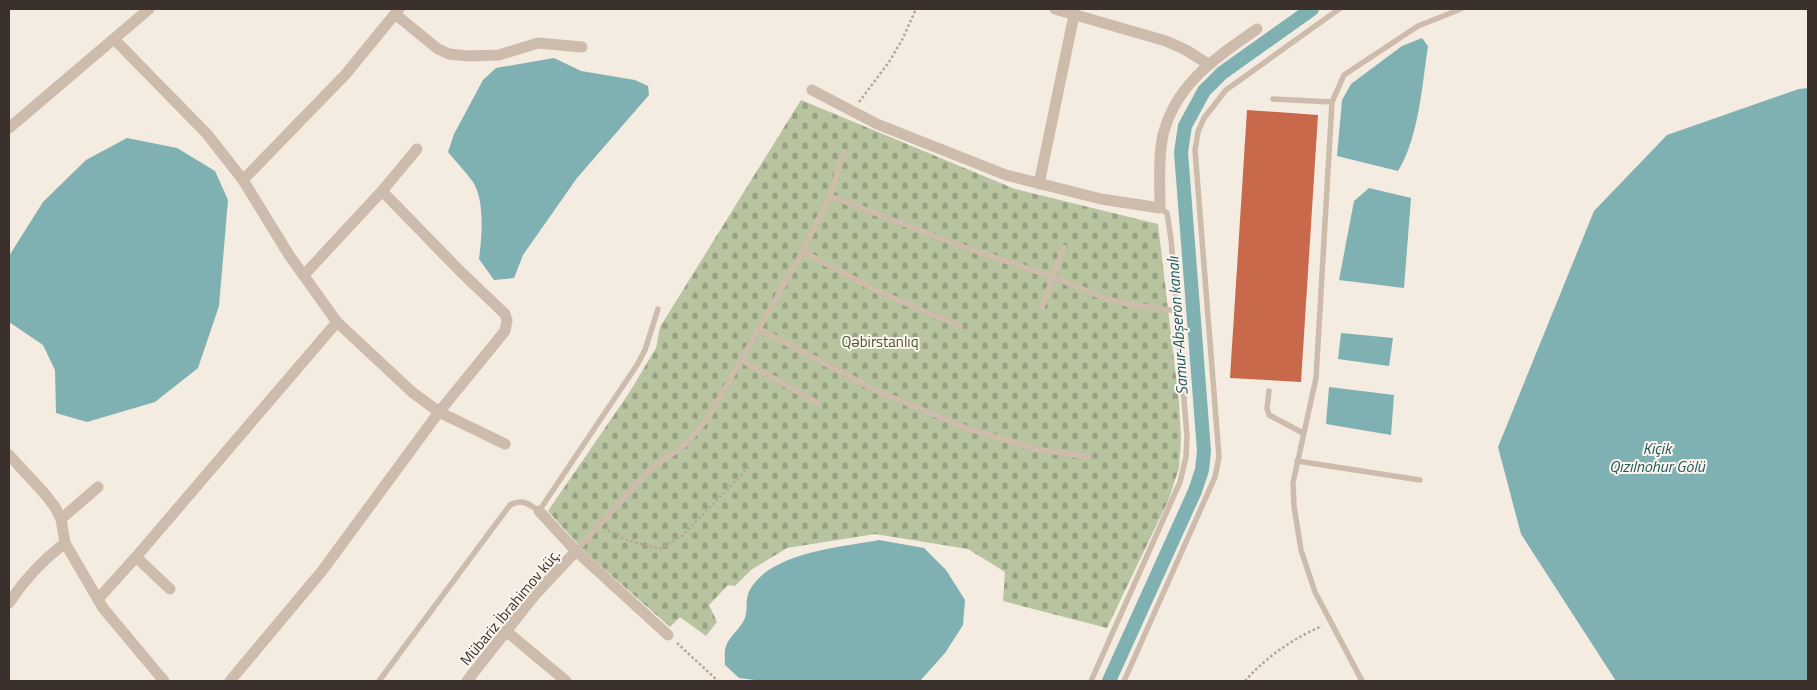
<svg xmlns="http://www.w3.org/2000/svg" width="1817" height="690" font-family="'Titillium Web',sans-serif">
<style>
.cemetery{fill:url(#cemetery-stones)}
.water{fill:#7fb0b2}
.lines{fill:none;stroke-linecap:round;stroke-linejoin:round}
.canal{stroke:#7fb0b2;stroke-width:14}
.building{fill:#c8694b}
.path{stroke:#b9a596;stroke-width:2.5;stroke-dasharray:2.5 2.5;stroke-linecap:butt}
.lane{stroke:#cdbbac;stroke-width:5.5}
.street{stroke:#cdbbac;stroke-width:11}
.labels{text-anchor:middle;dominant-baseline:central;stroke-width:4;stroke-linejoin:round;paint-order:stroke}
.park-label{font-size:15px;fill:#4a5a2e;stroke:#fbf5ee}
.street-label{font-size:15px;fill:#3b302b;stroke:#fbf5ee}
.water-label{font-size:16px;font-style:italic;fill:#1f5a5e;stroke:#fbf5ee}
</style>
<defs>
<pattern id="cemetery-stones" width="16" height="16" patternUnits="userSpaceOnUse" patternTransform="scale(1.25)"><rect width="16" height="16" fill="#b8c4a0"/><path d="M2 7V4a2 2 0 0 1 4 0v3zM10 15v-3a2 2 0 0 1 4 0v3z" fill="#97a083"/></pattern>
</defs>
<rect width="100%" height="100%" fill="#f4ebe1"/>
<polygon class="cemetery" points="801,100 1015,189 1158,224 1179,402 1181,439 1179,468 1168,501 1107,628 1003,601 1005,572 968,549 875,534 787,548 751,570 735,586 728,585 709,605 717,622 706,636 680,617 670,627 585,552 548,511 629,393 656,348 660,327"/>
<g class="water">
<path d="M1422,38L1428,46C1422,85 1419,137 1398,171L1337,156L1342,100L1351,84L1402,46Z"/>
<path d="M554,58L581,71L635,80L648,86L649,95L577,178L523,255L514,278L494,280L479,259C482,237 485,201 473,182C466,172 456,162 448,152L454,134L483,80L496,68Z"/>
<polygon points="1808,88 1808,681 1616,681 1521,534 1498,447 1594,211 1667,135 1799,89"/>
<polygon points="127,138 177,148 215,171 228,200 219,306 198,368 155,402 87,422 56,413 55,370 43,345 9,322 9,256 43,202 86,160"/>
<polygon points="1369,188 1411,198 1404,288 1339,280 1354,201"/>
<polygon points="1341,333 1393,338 1389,366 1338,359"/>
<polygon points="1329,387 1394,395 1391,435 1326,424"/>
<path d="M879,540L924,548L946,570L965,600L963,625L945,653L920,681H763L739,678L725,665C725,660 724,651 726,646C729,637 741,628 745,618C749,608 743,598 753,585C776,552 842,547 879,540Z"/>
</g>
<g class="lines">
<polyline class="canal" points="1109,681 1195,491 1202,470 1204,451 1181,152 1185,126 1204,91 1222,73 1312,9"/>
</g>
<polygon class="building" points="1247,110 1318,115 1301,382 1230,378"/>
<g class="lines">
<g class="path">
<polyline points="859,102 889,62 902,40 916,9"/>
<polyline points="608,530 624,539 659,549 682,536 750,466"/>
<polyline points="677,643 718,681"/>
<path d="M1245,681C1266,657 1294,638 1322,626"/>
</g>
<g class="lane">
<polyline points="1273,99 1332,102"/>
<polyline points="830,196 961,246 1053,277 1107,299 1127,304 1177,311"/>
<polyline points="802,251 881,293 960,326"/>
<polyline points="1042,307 1064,247"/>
<polyline points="759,329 877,391 969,429 1036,449 1088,457"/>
<polyline points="741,360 818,403"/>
<polyline points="1269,391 1267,408 1269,415 1303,433"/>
<polyline points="1297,461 1420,480"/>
<polyline points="576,551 641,479 649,470 686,444 708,418 798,260 830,196 844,152"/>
<path d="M379,681L510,505C522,498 529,504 539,511L637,365L645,350L658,309"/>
<polyline points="1091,681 1180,482 1186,457 1187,436 1171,239 1167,213 1160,208"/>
<polyline points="1124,681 1215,477 1219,457 1195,150 1198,132 1204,118 1226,90 1339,9"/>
<polyline points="1362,681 1315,592 1301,550 1294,506 1293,483 1316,378 1332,102 1344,75 1418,26 1461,9"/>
</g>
<g class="street">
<polyline points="1055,9 1166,41 1186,50 1208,64"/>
<polyline points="395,14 438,49 449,54 469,56 499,55 538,43 582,47"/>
<polyline points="114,39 207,134 243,180 289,255 337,322 412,392 439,412 505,444"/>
<path d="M812,90L877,124L1006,175L1101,199L1160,208C1160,185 1158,158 1163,135C1176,83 1216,58 1257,29"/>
<polyline points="9,128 149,9"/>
<polyline points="243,180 345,75 399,9"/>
<polyline points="1039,184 1074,15"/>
<polyline points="304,275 382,191 417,149"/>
<polyline points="9,455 44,493 55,507 61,519 65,543 103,608 164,681"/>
<polyline points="539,511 576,551 668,635"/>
<polyline points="61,519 98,487"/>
<polyline points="136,557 170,589"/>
<polyline points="98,599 136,557 337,322"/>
<path d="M9,603C24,580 43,560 65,543"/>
<polyline points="506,631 566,681"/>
<polyline points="230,681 322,571 439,412 505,331 507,320 505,314 460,271 382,191"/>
<polyline points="467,681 534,596 576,551"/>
</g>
</g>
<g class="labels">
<g class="park-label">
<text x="880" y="341">Qəbirstanlıq</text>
</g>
<g class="street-label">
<text transform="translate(510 607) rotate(-50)">Mübariz İbrahimov küç.</text>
</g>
<g class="water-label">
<text transform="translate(1177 326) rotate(-94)">Samur-Abşeron kanalı</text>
<text x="1657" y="448">Kiçik<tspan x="1657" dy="18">Qızılnohur Gölü</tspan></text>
</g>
</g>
<rect width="1817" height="690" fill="none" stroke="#3b302b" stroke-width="20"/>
</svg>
